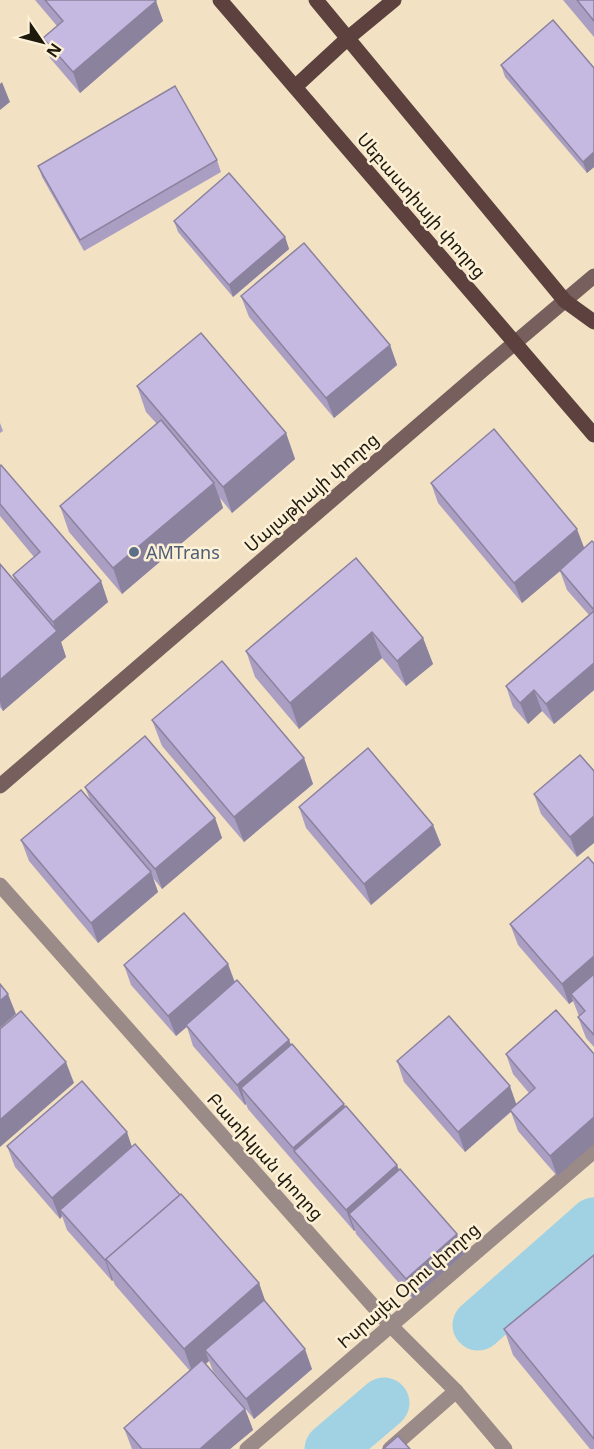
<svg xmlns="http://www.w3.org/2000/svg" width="594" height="1449" font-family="Georgia,'Noto Sans Armenian',serif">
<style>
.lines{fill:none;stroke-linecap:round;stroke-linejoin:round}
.canal{stroke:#a1d2e4;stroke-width:51}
.lane{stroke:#9a8a88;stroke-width:15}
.street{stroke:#9a8a88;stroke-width:15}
.secondary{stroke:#765f5c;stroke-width:15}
.primary{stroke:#5c413e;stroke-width:15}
.wall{fill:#aa9fc2}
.shaded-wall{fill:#8b829e}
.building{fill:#c6b9e1;stroke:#8b829e;stroke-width:1.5}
.service-dot{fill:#5c6f8a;stroke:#fcf0d6;stroke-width:2}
.labels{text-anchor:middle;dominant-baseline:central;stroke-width:5;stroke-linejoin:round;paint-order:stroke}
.street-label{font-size:18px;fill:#1e190d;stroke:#fcf0d6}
.service-label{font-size:18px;fill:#4e5e75;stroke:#fcf0d6;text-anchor:start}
</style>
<rect width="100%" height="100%" fill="#f2e2c3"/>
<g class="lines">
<g class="canal">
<polyline points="478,1325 594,1223"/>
<polyline points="330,1449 384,1403"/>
</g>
<polyline class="lane" points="390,1449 456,1391"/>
<g class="street">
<polyline points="0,885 391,1326 456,1391 505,1449"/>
<polyline points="247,1449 594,1151"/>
</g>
<polyline class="secondary" points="0,786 485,368 594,276"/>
<g class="primary">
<polyline points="220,0 594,435"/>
<polyline points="316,0 565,301 594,322"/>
<polyline points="295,87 348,38 394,0"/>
</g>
</g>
<g class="wall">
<polygon points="35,0 155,0 163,21 80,93 50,58 43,38 57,26"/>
<polygon points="563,0 594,0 594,37"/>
<polygon points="501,65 594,68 594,167 587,173 505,77"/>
<polygon points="217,160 221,172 84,251 42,177 38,166"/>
<polygon points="174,221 285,237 289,249 233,297 178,232"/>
<polygon points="241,296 390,345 397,365 334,418 249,317"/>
<polygon points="137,386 286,433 295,459 232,513 220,498 223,508 122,594 69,532 60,506 157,424 146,412"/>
<polygon points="0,423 3,431 0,433"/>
<polygon points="0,466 101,581 108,602 61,642 66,657 3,711 0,707 0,564 15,582 13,575 34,557 0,516"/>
<polygon points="431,483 584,548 594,543 594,690 554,724 542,711 528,724 513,707 506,686 589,615 567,590 560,571 522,603 438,503"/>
<polygon points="356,558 423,638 433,664 406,686 382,658 299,729 255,677 246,651"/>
<polygon points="152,720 304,758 313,784 244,842 162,746"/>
<polygon points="580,755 577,857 541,814 534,794"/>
<polygon points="85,787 215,818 222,838 162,889 153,878 158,892 98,943 29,861 21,840 90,800"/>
<polygon points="299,807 433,825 441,845 371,905 306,828"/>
<polygon points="594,864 594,1047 586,1038 578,1017 579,1016 573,1001 569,1004 518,945 510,924"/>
<polygon points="228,964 235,982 289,1040 291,1045 397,1165 399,1170 464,1254 413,1299 356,1234 355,1230 354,1231 248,1109 246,1104 245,1105 193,1046 187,1027 176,1036 131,985 124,965"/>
<polygon points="556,1010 557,1176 518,1131 511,1112 465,1152 404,1082 397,1061 516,1105 529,1093 513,1074 506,1054"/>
<polygon points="7,1146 132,1147 259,1283 266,1304 312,1369 254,1419 213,1371 209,1361 206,1364 245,1409 253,1430 230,1449 132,1449 124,1428 190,1371 115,1285 113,1280 112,1281 67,1230 62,1216 60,1219 15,1167"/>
<polygon points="594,1255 594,1449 590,1449 513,1355 504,1329"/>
</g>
<g class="shaded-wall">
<polygon points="156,1 163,21 80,93 73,72"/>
<polygon points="2,82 10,102 0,110 0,84"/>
<polygon points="594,152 594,167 587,173 583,162"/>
<polygon points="285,237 289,249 233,297 229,285"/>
<polygon points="390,345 397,365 334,418 326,398"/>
<polygon points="286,433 295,459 232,513 223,487"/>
<polygon points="214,483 223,508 122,594 113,568"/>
<polygon points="577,529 585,550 522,603 514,583"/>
<polygon points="101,581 108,602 61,642 66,657 3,711 0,702 0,680 56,632 53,622"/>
<polygon points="372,632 382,658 299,729 290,703"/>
<polygon points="423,638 433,664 406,686 397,661"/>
<polygon points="594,663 594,690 554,724 546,704"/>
<polygon points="534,690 542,711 528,724 520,703"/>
<polygon points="304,758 313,784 244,842 234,817"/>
<polygon points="594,816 594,843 577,857 570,837"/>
<polygon points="215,818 222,838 162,889 155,869"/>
<polygon points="433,825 441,845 371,905 364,884"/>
<polygon points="151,872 158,892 98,943 91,923"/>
<polygon points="594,956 594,982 571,994 573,1001 569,1004 562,984"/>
<polygon points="228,964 235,984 176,1036 168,1016"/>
<polygon points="8,994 16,1014 0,1028 0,1001"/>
<polygon points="289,1040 297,1060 241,1088 246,1104 245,1105 237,1085"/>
<polygon points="66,1062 74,1083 0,1147 0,1120"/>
<polygon points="510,1086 517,1106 465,1152 458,1132"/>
<polygon points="344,1104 351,1124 294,1151 300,1169 293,1148"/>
<polygon points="594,1117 594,1144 557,1176 550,1156"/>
<polygon points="127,1132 134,1153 60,1210 62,1216 60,1219 52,1198"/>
<polygon points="397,1165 405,1186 349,1214 355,1230 354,1231 346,1210"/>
<polygon points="457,1234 464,1254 413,1299 406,1279"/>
<polygon points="105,1260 106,1260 113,1280 112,1281"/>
<polygon points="259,1283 268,1309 205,1350 209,1361 193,1374 184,1349"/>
<polygon points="305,1349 312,1369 254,1419 246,1399"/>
<polygon points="245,1409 253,1430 230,1449 200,1449"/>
</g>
<g class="building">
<polygon points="45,0 155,0 156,1 73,72 43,38 63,21"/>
<polygon points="577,0 594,0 594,21"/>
<polygon points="553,20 594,68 594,152 583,162 501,65"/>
<polygon points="175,86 217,160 80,240 38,166"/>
<polygon points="229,173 285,237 229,285 174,221"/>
<polygon points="304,243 390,345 326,398 241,296"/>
<polygon points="201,333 286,433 223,487 137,386"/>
<polygon points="161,420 214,483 113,568 60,506"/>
<polygon points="494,429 577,529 514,583 431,483"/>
<polygon points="1,465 101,581 53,622 13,575 40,552 0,504 0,466"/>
<polygon points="592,541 594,543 594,610 560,570"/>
<polygon points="356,558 423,638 397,661 372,632 290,703 246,651"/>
<polygon points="0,564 57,631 0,680"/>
<polygon points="594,611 594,663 546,704 534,690 520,703 506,686"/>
<polygon points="222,661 304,758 234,817 152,720"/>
<polygon points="145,736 215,818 155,869 85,787"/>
<polygon points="368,748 433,825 364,884 299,807"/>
<polygon points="580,755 594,771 594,816 570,837 534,794"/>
<polygon points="81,790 151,872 91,923 21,840"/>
<polygon points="588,857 594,864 594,956 562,984 510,924"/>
<polygon points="184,913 228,964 168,1016 124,965"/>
<polygon points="594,974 594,1035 578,1017 585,1011 571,994"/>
<polygon points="237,980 289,1040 237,1085 186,1025"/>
<polygon points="0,984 8,994 0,1001"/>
<polygon points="556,1010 594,1054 594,1117 550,1156 510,1110 535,1088 506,1054"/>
<polygon points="21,1011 66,1062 0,1120 0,1029"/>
<polygon points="449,1016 510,1086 458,1132 397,1061"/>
<polygon points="292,1044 344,1104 293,1148 241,1088"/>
<polygon points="82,1081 127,1132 52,1198 7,1146"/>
<polygon points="346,1106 397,1165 346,1210 294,1151"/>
<polygon points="135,1144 180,1195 105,1260 60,1210"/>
<polygon points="400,1169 457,1234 406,1279 349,1214"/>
<polygon points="181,1194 259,1283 184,1349 106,1259"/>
<polygon points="594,1255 594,1439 504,1329"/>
<polygon points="264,1300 305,1349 246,1399 205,1350"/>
<polygon points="202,1360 245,1409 200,1449 142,1449 124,1428"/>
<polygon points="398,1436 410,1449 383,1449"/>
</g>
<circle class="service-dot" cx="134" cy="552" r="6"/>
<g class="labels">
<g class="street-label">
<text transform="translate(422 205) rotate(49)">Սեբաստիայի փողոց</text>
<text transform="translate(311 492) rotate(-41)">Մալաթիայի փողոց</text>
<text transform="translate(266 1156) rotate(48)">Բատիկյան փողոց</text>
<text transform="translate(408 1285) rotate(-41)">Իսրայել Օրու փողոց</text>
</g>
<g class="service-label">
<text x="146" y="552">AMTrans</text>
</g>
</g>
<g transform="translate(42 42) rotate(125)" stroke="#fcf0d6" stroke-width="4.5" paint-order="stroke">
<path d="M0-4.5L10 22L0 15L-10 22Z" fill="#1e190d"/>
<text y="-9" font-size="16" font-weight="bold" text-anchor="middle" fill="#1e190d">N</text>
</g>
</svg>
